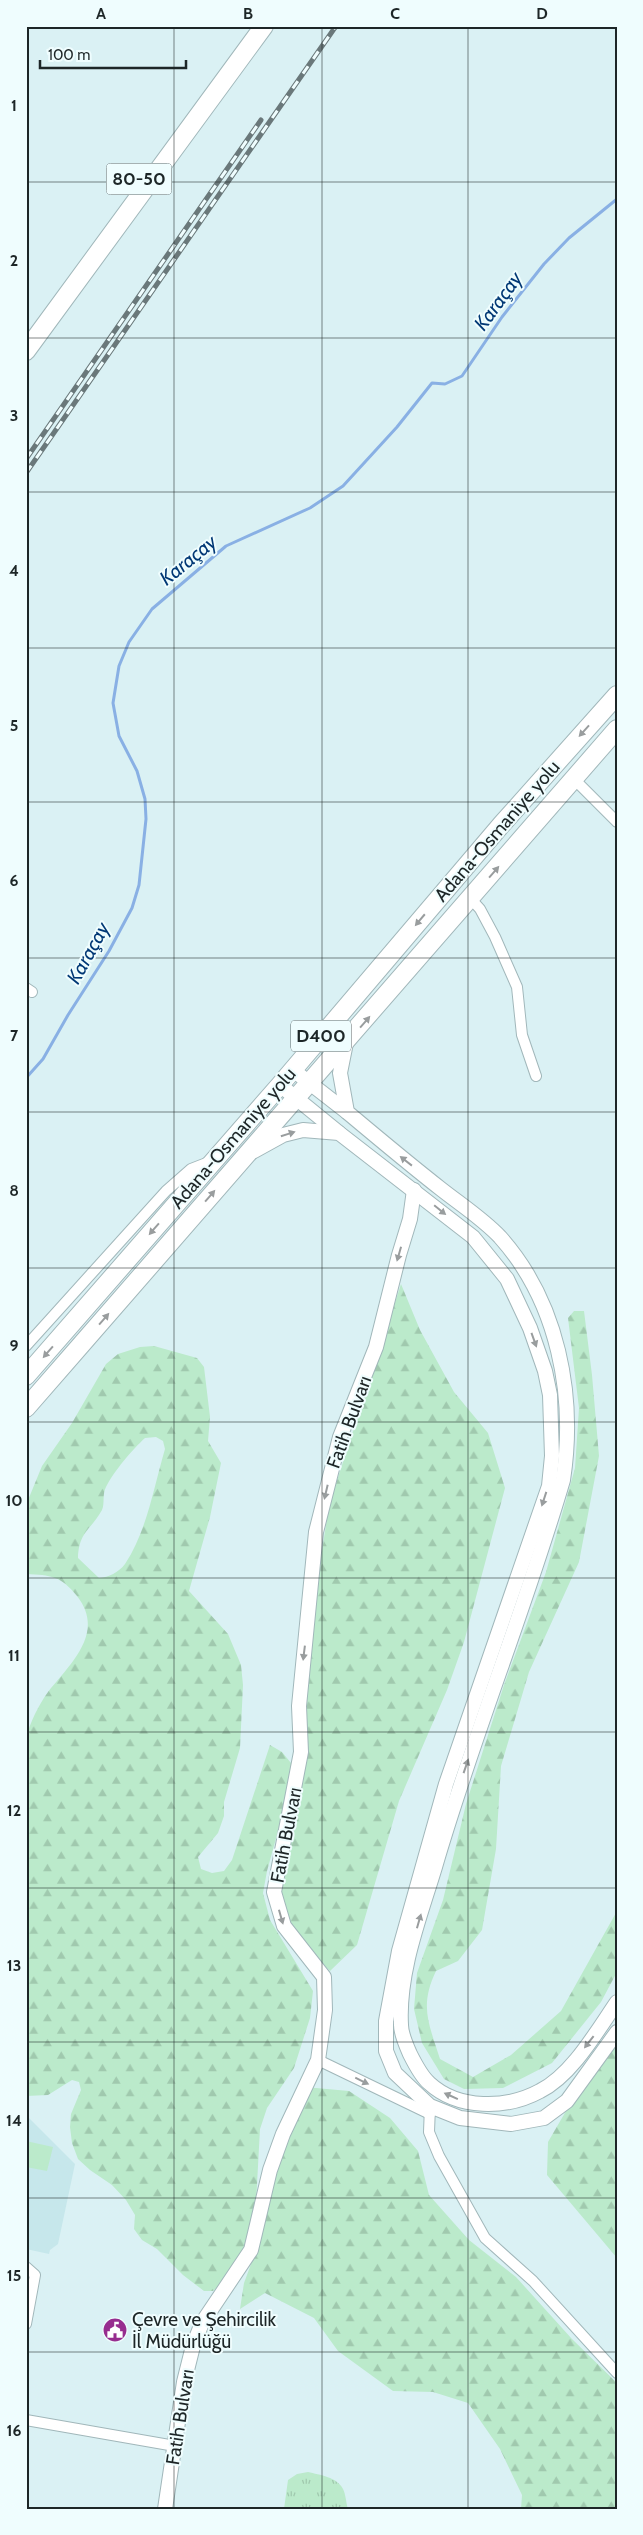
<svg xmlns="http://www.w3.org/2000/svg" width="643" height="2535" font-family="Cabin,sans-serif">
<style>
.built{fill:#c6e7eb}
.grass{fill:url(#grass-tufts)}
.forest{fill:url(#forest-firs);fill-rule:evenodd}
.pitch{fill:#bbeacb}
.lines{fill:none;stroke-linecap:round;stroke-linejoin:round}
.stream{stroke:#89b0e4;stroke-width:3}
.street-casing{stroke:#a1b7ba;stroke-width:12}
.secondary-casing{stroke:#a1b7ba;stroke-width:16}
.highway-casing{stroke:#a1b7ba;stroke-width:20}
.street{stroke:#fff;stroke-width:10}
.secondary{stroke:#fff;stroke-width:14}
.highway{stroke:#fff;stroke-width:18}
.rail-casing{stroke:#6a787a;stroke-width:5}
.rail{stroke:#effdfe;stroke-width:3;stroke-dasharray:9;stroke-linecap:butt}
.oneway{fill:#999d9e}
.grid{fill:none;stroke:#1d2627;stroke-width:1;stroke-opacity:0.55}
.labels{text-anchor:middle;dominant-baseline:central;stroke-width:4;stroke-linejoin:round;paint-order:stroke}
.shield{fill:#effdfe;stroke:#5c6668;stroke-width:1}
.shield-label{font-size:18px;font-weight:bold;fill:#1d2627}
.street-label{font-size:19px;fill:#1d2627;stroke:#effdfe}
.poi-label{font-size:19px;fill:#1d2627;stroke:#effdfe;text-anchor:start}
.water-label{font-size:20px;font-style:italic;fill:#013875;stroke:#effdfe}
.neatline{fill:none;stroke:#1d2627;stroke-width:2}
.grid-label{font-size:16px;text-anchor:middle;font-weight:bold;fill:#1d2627}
</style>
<defs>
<pattern id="grass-tufts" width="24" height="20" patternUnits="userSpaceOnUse" patternTransform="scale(1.25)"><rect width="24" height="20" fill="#bbeacb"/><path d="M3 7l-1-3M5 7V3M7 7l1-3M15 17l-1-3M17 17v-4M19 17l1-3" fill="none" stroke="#a0c9ae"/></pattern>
<pattern id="forest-firs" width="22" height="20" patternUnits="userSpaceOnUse" patternTransform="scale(1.25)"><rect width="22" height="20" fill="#bbeacb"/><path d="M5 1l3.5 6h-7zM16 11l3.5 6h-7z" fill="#a0c9ae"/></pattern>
</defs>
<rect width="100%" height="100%" fill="#daf1f4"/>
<polygon class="built" points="26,2115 75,2164 58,2244 50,2250 49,2254 26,2249"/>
<path class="grass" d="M308,2472C320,2475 337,2477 343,2489C346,2495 346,2503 348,2509H284L288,2480L297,2474Z"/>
<g class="forest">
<polygon points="401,1284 420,1330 454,1392 488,1433 505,1488 464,1642 447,1690 399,1801 357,1945 330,1971 297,1936 278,1904 306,1656 329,1505"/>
<path d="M574,1311H584L592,1375L599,1456L579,1562L529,1672L501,1766L496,1849L482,1930L458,1961L436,1971C419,2006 429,2024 440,2059L473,2077L511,2055L561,2011L617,1911V1972L601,2002L552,2063L503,2088L464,2089L444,2079L422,2043L414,2009L417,1973L443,1900L466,1804L504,1685L546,1572L575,1468L579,1408L568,1318Z"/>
<path d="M154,1346L197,1358L204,1367L210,1417L208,1441L221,1463L210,1517L189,1591L228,1634L241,1665L243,1685L240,1748L224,1802V1816L218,1833L198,1857L201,1869L212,1873L224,1871L232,1860L270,1745L282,1752L291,1763L290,1788L267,1871L263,1893L270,1920L313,1991L310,2018L294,2068L267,2108L260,2129L256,2203L251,2228L241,2254L222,2283L213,2291H204L183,2275L157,2249L142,2240L134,2229L135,2215L126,2200L112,2185L90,2170L78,2159L72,2143L70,2127L71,2114L81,2090L79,2082L72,2080L48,2095L26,2096V1737C31,1721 38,1706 48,1692C70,1664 106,1633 77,1596C61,1576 51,1575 26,1574V1505L42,1466L72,1423L106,1364L118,1354L140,1347ZM156,1437L163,1441L165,1449C154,1486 147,1531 125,1564C118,1573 109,1577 99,1578L78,1558C79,1531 91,1530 102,1510C105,1504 102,1494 106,1487C114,1471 132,1450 145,1438Z"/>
<polygon points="617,2036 617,2258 547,2175 548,2142 566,2111"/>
<polygon points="305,2087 349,2091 390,2118 418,2151 429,2195 469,2240 516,2277 572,2339 617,2383 617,2509 521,2509 522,2495 500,2449 468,2403 433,2392 393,2391 338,2351 314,2318 265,2293 240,2309 244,2283 258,2245 273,2181"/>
</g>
<polygon class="pitch" points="26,2141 53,2147 47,2171 26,2167"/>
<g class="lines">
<polyline class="stream" points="26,1078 43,1059 68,1015 109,951 132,908 139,885 146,819 145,799 137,771 119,736 113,703 119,666 129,642 152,609 226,546 310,508 343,486 397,427 432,383 445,384 462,376 502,317 544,264 569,238 617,199"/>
<defs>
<g id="street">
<polyline points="574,779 617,822"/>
<polyline points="471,899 480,909 495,937 517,987 522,1035 536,1076"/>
<polyline points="26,988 32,992"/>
<polyline points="26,1346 166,1191 191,1169 209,1162"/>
<polyline points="318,2060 430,2114"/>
<polyline points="430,2106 429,2132 439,2156 485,2238 533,2281 617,2373"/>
<polyline points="26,2267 35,2275 26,2324"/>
<polyline points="26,2420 175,2446"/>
</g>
<g id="secondary">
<path d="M346,1043L340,1073L347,1112C378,1138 409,1164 441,1189C460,1204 483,1219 500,1237C558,1302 576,1395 563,1480C525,1610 473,1736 435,1867C420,1917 398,1972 401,2025C401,2034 406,2045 410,2054C415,2064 421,2076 429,2083C458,2110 507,2109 540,2091C572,2075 597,2031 617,2002"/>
<polyline points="293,1070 347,1112"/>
<polyline points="280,1085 339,1133"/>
<polyline points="254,1151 283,1135 303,1130 339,1133 473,1237 507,1279 530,1328 545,1371 550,1395 552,1456 549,1486 446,1784 399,1951 386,2021 386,2051 395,2073 430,2106 460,2118 511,2124 544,2118 567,2101 617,2032"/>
<polyline points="165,2509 184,2382 193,2346 202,2323 251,2250 270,2170 283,2134 318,2060 325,2010 324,1977 284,1926 274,1892 301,1752 299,1706 316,1532 340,1437 376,1347 399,1255 410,1219 414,1190"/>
</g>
<g id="highway">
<polyline points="26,351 264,26"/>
<polyline points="26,1376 280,1085 501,825 617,695"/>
<path d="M26,1408C223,1182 421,957 617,729"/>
</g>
</defs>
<use href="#street" class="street-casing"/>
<use href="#secondary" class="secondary-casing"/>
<use href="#highway" class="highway-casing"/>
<use href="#street" class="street"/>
<use href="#secondary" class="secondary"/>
<use href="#highway" class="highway"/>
<defs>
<g id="rail">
<polyline points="26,459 261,120"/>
<polyline points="26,473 336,26"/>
</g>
</defs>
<use href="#rail" class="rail-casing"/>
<use href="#rail" class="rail"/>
</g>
<defs><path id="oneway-solid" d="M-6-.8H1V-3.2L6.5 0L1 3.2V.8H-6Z" transform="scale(1.25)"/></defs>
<g class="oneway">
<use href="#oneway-solid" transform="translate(584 731) rotate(132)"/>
<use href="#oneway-solid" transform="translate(494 872) rotate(-49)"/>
<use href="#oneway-solid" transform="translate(420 920) rotate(130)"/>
<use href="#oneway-solid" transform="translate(365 1022) rotate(-49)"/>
<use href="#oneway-solid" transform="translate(288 1134) rotate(-18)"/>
<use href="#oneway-solid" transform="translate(406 1161) rotate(-142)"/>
<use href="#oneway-solid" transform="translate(210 1196) rotate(-49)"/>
<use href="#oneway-solid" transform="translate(440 1210) rotate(39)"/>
<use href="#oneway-solid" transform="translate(154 1229) rotate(131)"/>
<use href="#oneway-solid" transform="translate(399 1254) rotate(106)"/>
<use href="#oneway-solid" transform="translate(104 1319) rotate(-49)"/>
<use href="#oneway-solid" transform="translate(534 1340) rotate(70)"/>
<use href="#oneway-solid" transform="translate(48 1352) rotate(131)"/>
<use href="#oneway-solid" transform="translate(326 1492) rotate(103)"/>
<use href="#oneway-solid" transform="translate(544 1499) rotate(108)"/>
<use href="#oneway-solid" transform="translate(304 1653) rotate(97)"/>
<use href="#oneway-solid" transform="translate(466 1766) rotate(-71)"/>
<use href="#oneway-solid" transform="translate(281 1917) rotate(74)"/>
<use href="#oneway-solid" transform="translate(419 1921) rotate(-74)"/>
<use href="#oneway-solid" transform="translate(589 2042) rotate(128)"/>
<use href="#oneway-solid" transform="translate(362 2081) rotate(26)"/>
<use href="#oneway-solid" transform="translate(451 2096) rotate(-156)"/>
</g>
<path class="grid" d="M174,26V2509M322,26V2509M468,26V2509M26,182H617M26,338H617M26,492H617M26,648H617M26,802H617M26,958H617M26,1112H617M26,1268H617M26,1422H617M26,1578H617M26,1732H617M26,1888H617M26,2042H617M26,2198H617M26,2352H617"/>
<defs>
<symbol id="civic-disc" viewBox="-11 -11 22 22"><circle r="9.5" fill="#972d8f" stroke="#effdfe"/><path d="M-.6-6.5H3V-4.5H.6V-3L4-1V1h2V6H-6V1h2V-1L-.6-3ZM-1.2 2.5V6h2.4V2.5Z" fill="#fff"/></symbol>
</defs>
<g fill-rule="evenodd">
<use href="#civic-disc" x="101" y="2316" width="28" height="28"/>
</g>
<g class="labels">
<g class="shield">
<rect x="106.5" y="163.5" width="65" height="31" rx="4"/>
<rect x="291" y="1020.5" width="60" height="31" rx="4"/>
</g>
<g class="shield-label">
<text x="139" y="179">80-50</text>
<text x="321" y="1036">D400</text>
</g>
<g class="street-label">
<text transform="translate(497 831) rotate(-49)">Adana-Osmaniye yolu</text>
<text transform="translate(233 1138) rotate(-49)">Adana-Osmaniye yolu</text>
<text transform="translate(349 1422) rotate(-70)">Fatih Bulvarı</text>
<text transform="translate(286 1835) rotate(-79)">Fatih Bulvarı</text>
<text transform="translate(180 2417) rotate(-81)">Fatih Bulvarı</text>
</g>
<g class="poi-label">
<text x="132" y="2319">Çevre ve Şehircilik<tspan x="132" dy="22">İl Müdürlüğü</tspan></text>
</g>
<g class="water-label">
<text transform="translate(498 301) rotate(-54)">Karaçay</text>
<text transform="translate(188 560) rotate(-39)">Karaçay</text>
<text transform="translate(88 953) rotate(-61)">Karaçay</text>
</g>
</g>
<rect width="643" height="2535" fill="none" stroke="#effdfe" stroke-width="55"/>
<path d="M40 60v8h146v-8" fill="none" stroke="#1d2627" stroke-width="2.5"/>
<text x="48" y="60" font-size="15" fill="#1d2627" stroke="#effdfe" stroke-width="4" paint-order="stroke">100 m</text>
<rect x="28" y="28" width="588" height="2480" class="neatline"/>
<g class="grid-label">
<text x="101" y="19">A</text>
<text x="248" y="19">B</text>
<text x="395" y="19">C</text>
<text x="542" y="19">D</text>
<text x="14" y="111">1</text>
<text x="14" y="266">2</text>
<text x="14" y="421">3</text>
<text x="14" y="576">4</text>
<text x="14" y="731">5</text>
<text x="14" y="886">6</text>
<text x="14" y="1041">7</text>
<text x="14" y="1196">8</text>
<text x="14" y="1351">9</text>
<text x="14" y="1506">10</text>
<text x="14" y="1661">11</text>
<text x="14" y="1816">12</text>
<text x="14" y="1971">13</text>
<text x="14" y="2126">14</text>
<text x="14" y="2281">15</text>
<text x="14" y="2436">16</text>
</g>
</svg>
